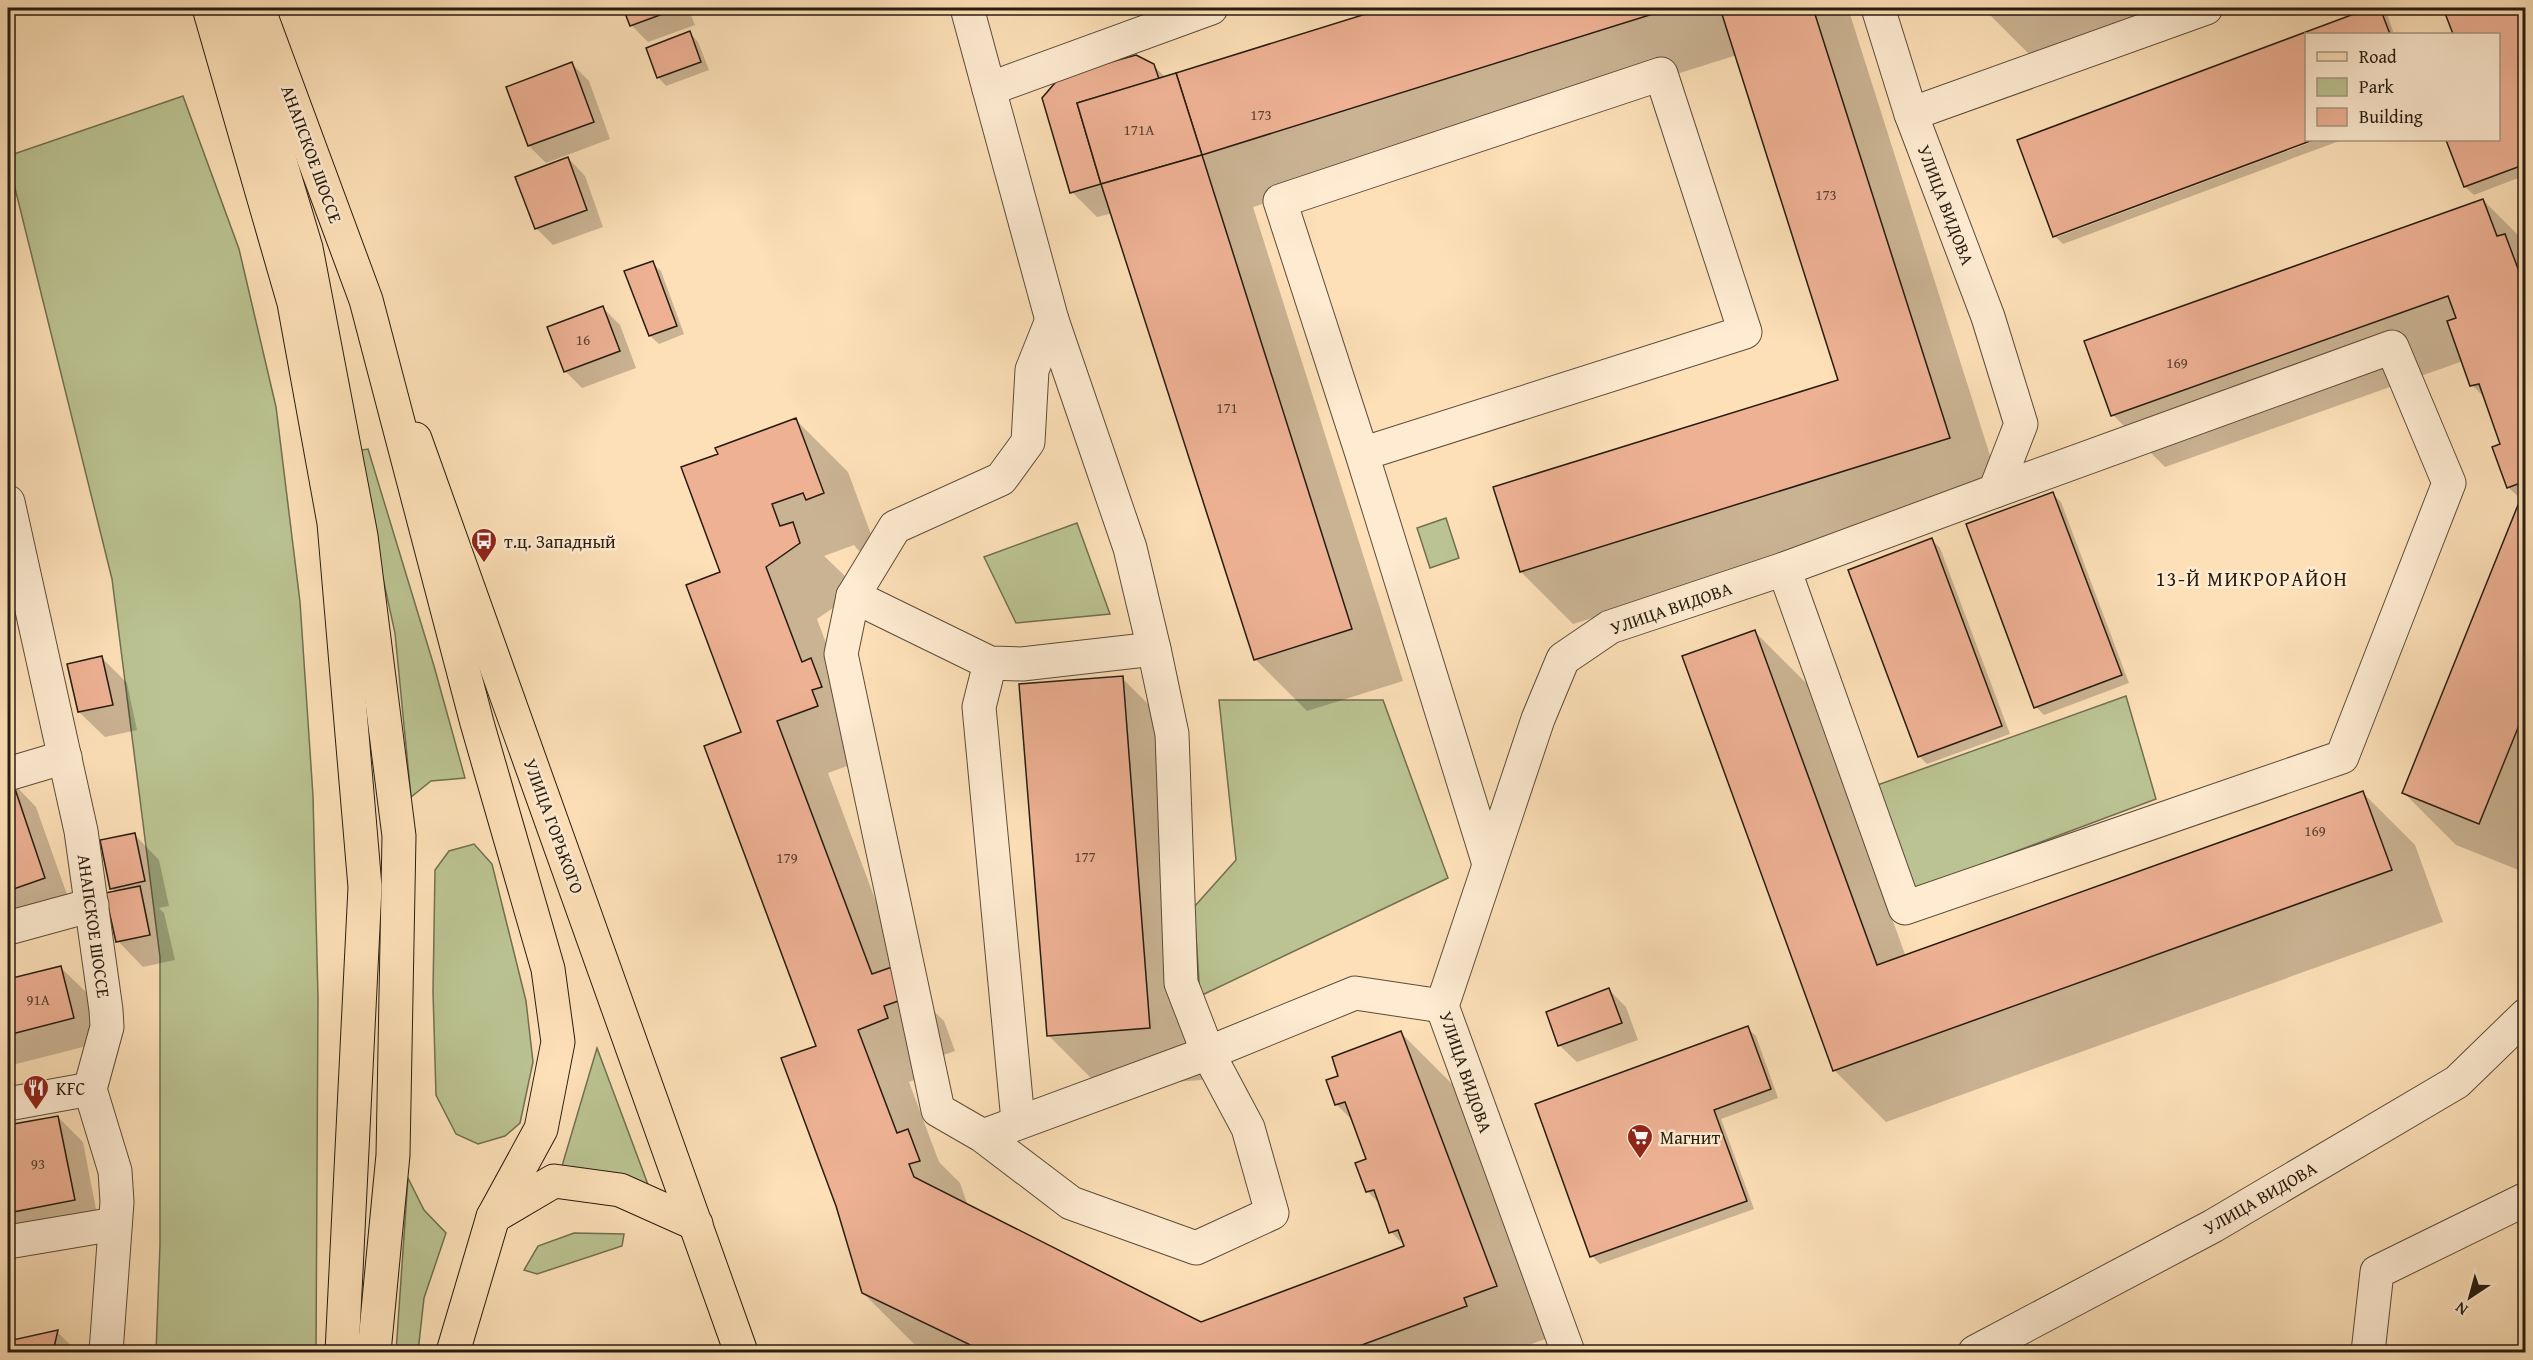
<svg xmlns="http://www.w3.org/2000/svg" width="2533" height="1360" font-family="'Gentium Book Plus',serif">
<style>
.green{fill:#bbc392;stroke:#717050;stroke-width:1.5}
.shadow{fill:#0003}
.building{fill:#eeb194;stroke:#271c0f;stroke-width:1.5}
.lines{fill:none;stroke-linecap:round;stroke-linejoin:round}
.minor-casing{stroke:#5c4d39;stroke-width:35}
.major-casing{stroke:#271c0f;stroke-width:35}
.highway-casing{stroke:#271c0f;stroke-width:35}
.minor{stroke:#feebd1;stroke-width:33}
.major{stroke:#fde0b8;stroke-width:33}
.highway{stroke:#fde0b8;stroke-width:33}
.labels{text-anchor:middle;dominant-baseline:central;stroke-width:5;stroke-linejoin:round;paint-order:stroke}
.number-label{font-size:15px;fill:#594130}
.street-label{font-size:18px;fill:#271c0f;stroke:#feebd1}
.poi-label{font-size:18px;fill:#271c0f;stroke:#feebd1;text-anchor:start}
.neighbourhood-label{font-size:20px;letter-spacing:1.5px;fill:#271c0f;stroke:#feebd1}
</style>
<rect width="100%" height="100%" fill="#fde0b8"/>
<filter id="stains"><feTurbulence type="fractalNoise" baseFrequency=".00333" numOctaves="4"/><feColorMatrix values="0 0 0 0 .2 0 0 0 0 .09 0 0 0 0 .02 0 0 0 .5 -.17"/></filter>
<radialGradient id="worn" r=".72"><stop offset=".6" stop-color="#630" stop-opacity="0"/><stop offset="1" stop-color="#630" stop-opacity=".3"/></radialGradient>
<g class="green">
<polygon points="183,96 239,249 276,407 300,602 313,796 318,998 316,1352 156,1352 160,1245 160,957 112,579 8,160 8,156"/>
<polygon points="368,449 434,666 465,778 431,781 411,797 395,633 355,451"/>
<polygon points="1446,518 1459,558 1430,568 1417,528"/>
<polygon points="1077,523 1110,614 1016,623 984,557"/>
<polygon points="2126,696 2156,799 1910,891 1872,787"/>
<polygon points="1219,700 1383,700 1448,878 1200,996 1194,907 1236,860"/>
<polygon points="474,844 492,864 526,1001 533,1062 520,1123 505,1136 478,1144 456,1134 436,1095 433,992 435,870 449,851"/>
<polygon points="597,1048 650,1190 562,1166"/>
<polygon points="408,1178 424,1210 446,1233 424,1298 418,1352 396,1352"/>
<polygon points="574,1233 624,1234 622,1246 537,1274 524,1270 538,1246"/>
</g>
<g class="shadow">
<polygon points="625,8 688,8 695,25 648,42 631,25"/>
<polygon points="1388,8 1848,8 2001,490 1573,624 1521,572 1840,381 1737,55 1253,207 1403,681 1307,711 1255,659 1113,213 1097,217 1072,192 1153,65 1165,77"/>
<polygon points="1986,8 2205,8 2040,65 1988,13"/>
<polygon points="2374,8 2380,8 2387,14 2394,34 2306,34 2308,140 2057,234 2057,237 2317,140 2342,140 2063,244 2055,236 2019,141"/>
<polygon points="2444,8 2526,8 2526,175 2474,195 2465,187 2448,140 2498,140 2498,34 2454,34"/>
<polygon points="690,33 698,42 709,70 666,86 658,77"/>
<polygon points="572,64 589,81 610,139 546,163 529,146"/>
<polygon points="568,158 585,176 603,227 553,245 536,228"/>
<polygon points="2483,200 2526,243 2526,504 2508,487 2502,445 2486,399 2472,385 2463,361 2165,467 2113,415"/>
<polygon points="652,263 661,271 684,334 659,344 650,336 626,272"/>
<polygon points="603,308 620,325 636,368 582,388 565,371"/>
<polygon points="796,420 848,472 875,545 859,551 854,545 824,556 844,575 852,595 817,619 869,758 828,773 907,985 944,1021 955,1051 935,1058 939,1070 909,1082 939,1162 960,1183 968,1206 1201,1324 1406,1247 1391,1232 1381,1205 1368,1192 1368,1160 1354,1122 1337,1105 1328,1081 1340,1077 1401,1033 1453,1085 1548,1338 1515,1350 1516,1352 931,1352 915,1345 863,1293 818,1046 743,733 722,573 720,454"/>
<polygon points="2053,494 2061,502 2129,683 2044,715 2036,707"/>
<polygon points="2526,510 2526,873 2456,845 2404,793"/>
<polygon points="1932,540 1940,548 2010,734 1927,764 1919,756"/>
<polygon points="1755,632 1807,684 1906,957 2363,793 2415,845 2443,922 1886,1122 1834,1070"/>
<polygon points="102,658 127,683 137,730 105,737 79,712"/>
<polygon points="1122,678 1174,730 1202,1080 1100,1087 1048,1035"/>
<polygon points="11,781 36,807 70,903 8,924 8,783"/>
<polygon points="134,834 159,860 169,906 159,908 164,913 175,960 143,967 118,941 116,893 112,888"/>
<polygon points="60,967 86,992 99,1043 8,1066 8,981"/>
<polygon points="1609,990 1626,1007 1638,1040 1577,1062 1559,1045"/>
<polygon points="1747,1028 1756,1036 1778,1098 1721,1119 1754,1209 1600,1264 1592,1256"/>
<polygon points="58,1117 83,1142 99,1225 8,1242 8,1127"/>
<polygon points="57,1332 78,1352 8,1352 8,1343"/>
</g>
<g class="building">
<polygon points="623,8 679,8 630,26"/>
<polygon points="1385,8 1672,8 1202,155 1176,73"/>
<polygon points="1720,8 1813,8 1950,438 1520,572 1493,487 1838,380"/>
<polygon points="1984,8 2005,8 1986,14"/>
<polygon points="2370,8 2380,8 2390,34 2306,34 2306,140 2313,140 2053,237 2017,140"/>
<polygon points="2443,8 2526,8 2526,164 2464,187 2446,140 2498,140 2498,34 2453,34"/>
<polygon points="690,31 701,62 657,78 646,48"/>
<polygon points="1136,55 1154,64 1159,79 1077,103 1101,184 1070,193 1042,98 1061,76"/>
<polygon points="572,62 594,122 528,146 506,87"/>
<polygon points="1176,73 1202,155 1101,184 1077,103"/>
<polygon points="1202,155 1352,629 1254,660 1101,184"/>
<polygon points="568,157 587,210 535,229 515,177"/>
<polygon points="2483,199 2497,236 2505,234 2526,290 2526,481 2507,488 2492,447 2500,444 2479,384 2470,386 2447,321 2456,318 2448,296 2111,416 2084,341"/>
<polygon points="653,261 677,326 649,336 624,271"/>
<polygon points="603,306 620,351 564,372 547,327"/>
<polygon points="796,418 824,493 806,500 803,493 772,504 780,526 793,522 800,543 766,567 802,662 811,658 822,687 812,690 818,706 777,721 872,974 892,967 904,999 884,1006 888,1018 858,1030 897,1133 908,1129 920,1161 909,1164 914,1177 1201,1322 1404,1246 1398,1230 1389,1233 1374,1190 1366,1192 1355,1163 1366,1159 1345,1102 1335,1105 1326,1080 1338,1076 1332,1057 1401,1031 1497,1286 1464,1298 1467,1306 1343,1352 985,1352 862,1293 836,1206 781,1058 816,1046 704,746 741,732 686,585 720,572 681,467 718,454 715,448"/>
<polygon points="2053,492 2122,675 2034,708 1966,524"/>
<polygon points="2518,505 2526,508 2526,708 2479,824 2402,793"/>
<polygon points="1932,538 2002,726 1918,757 1848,570"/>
<polygon points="1755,630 1877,965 2363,791 2392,870 1833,1071 1682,656"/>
<polygon points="102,656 113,705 78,712 67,664"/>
<polygon points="1123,676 1150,1028 1047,1036 1019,684"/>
<polygon points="12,780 45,878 8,891 8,781"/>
<polygon points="135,833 145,881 110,889 100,840"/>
<polygon points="140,886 150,935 116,942 105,893"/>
<polygon points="61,966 74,1018 8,1035 8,979"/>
<polygon points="1609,988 1622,1023 1558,1046 1546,1012"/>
<polygon points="1748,1026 1771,1089 1714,1110 1747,1201 1590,1257 1535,1104"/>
<polygon points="58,1116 75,1200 8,1213 8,1125"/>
<polygon points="58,1330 53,1352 8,1352 8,1341"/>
</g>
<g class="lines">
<defs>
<g id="minor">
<polyline points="967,8 989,89"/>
<polyline points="1211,8 989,89 1052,320 1130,548 1154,649 1172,734 1181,983 1208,1053 1355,993 1442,1006"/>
<polyline points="1911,114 2206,8"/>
<polyline points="1362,454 1745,332 1661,74 1280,201 1362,454 1489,864"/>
<polyline points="8,502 81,831 106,1010 107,1027 90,1089 115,1171 117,1202 106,1352"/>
<polyline points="1784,569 1905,908 2342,757 2449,483 2392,347 1995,491"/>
<polyline points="853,596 990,663 1022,664 1154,649"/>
<polyline points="990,663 979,707 1018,1121"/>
<polyline points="8,774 65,757"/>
<polyline points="8,928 92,905"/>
<polyline points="8,1104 90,1089"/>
<polyline points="983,1136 1071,1203 1196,1248 1272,1213 1248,1128 1208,1053 983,1136 938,1110 841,654 853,596 895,527 1001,479 1028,442 1032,370 1052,320"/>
<polyline points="8,1242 115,1224"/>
<polyline points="1568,1352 1442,1006 1538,719 1563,659 1610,627 1784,569 1995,491 2021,424 1988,317 1911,114 1878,8"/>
<polyline points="1975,1352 2213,1226 2457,1082 2526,1015"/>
<polyline points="2368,1352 2377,1272 2526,1199"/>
</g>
<g id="major">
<polyline points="234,8 306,248 361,536 399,836 393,1155 374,1352"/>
<polyline points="415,439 741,1352"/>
<polyline points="493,1217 554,1181 620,1190 696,1224"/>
</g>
<g id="highway">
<polyline points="209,8 294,303 334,523 365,887 342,1352"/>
<polyline points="258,8 366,300 477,723 548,969 558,1042 541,1129 493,1217 453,1352"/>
</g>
</defs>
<use href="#minor" class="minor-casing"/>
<use href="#major" class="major-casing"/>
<use href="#highway" class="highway-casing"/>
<use href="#minor" class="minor"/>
<use href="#major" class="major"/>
<use href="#highway" class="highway"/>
</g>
<defs>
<symbol id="bus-pin" viewBox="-11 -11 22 30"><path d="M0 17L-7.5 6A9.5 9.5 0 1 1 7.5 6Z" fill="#8f2418" stroke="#feebd1"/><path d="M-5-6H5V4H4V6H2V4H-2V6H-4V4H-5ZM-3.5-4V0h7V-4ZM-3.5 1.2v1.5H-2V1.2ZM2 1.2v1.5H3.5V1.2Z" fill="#fff"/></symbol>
<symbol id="restaurant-pin" viewBox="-11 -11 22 30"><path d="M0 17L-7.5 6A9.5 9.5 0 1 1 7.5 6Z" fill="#8f2418" stroke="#feebd1"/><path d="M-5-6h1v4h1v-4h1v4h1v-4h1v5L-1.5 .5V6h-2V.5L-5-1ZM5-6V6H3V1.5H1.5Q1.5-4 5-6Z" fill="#fff"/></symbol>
<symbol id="supermarket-pin" viewBox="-11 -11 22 30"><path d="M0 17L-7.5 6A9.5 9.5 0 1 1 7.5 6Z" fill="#8f2418" stroke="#feebd1"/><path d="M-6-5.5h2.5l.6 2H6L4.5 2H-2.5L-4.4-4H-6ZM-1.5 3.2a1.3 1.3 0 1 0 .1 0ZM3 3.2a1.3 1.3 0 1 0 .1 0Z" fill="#fff"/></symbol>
</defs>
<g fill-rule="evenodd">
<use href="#bus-pin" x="469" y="526" width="30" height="40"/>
<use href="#restaurant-pin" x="21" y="1073" width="30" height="40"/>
<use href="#supermarket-pin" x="1625" y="1122" width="30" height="40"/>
</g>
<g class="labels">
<g class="number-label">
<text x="1261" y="114">173</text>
<text x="1139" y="129">171А</text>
<text x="1826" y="194">173</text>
<text x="583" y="339">16</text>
<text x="2177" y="362">169</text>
<text x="1227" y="407">171</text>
<text x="2315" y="830">169</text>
<text x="1085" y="856">177</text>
<text x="787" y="857">179</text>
<text x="38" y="999">91А</text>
<text x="38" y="1163">93</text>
</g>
<g class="street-label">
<text transform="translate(312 154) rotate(70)">АНАПСКОЕ ШОССЕ</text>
<text transform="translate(1946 205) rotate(69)">УЛИЦА ВИДОВА</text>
<text transform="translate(1671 608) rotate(-19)">УЛИЦА ВИДОВА</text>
<text transform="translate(554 826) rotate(70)">УЛИЦА ГОРЬКОГО</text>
<text transform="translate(94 926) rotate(82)">АНАПСКОЕ ШОССЕ</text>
<text transform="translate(1466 1072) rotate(71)">УЛИЦА ВИДОВА</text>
<text transform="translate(2260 1198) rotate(-30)">УЛИЦА ВИДОВА</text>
</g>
<g class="poi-label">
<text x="504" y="541">т.ц. Западный</text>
<text x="56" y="1088">KFC</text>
<text x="1660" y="1137">Магнит</text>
</g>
<g class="neighbourhood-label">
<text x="2252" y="578">13-Й МИКРОРАЙОН</text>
</g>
</g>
<rect width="2533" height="1360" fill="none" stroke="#fde0b8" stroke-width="30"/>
<rect x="9" y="9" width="2515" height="1342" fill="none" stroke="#271c0f" stroke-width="3"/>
<rect x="15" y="15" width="2503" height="1330" fill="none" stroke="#271c0f" stroke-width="1.5"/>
<rect x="2305" y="33" width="195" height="108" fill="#feebd1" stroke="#a89883" stroke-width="1.5"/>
<rect x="2317" y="52" width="30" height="9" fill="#fde0b8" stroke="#a89883" stroke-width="1.5"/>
<text x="2359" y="63" font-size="18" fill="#271c0f">Road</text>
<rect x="2317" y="78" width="30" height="18" fill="#bbc392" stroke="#a89883" stroke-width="1.5"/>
<text x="2359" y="93" font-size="18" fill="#271c0f">Park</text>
<rect x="2317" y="108" width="30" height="18" fill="#eeb194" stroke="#a89883" stroke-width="1.5"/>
<text x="2359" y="123" font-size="18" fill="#271c0f">Building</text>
<g transform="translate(2470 1297) rotate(216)" stroke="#feebd1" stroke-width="4.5" paint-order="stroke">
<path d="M0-4.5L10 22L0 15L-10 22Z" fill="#271c0f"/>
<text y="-9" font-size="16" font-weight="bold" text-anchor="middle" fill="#271c0f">N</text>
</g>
<rect width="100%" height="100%" filter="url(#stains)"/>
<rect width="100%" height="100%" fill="url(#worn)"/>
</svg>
